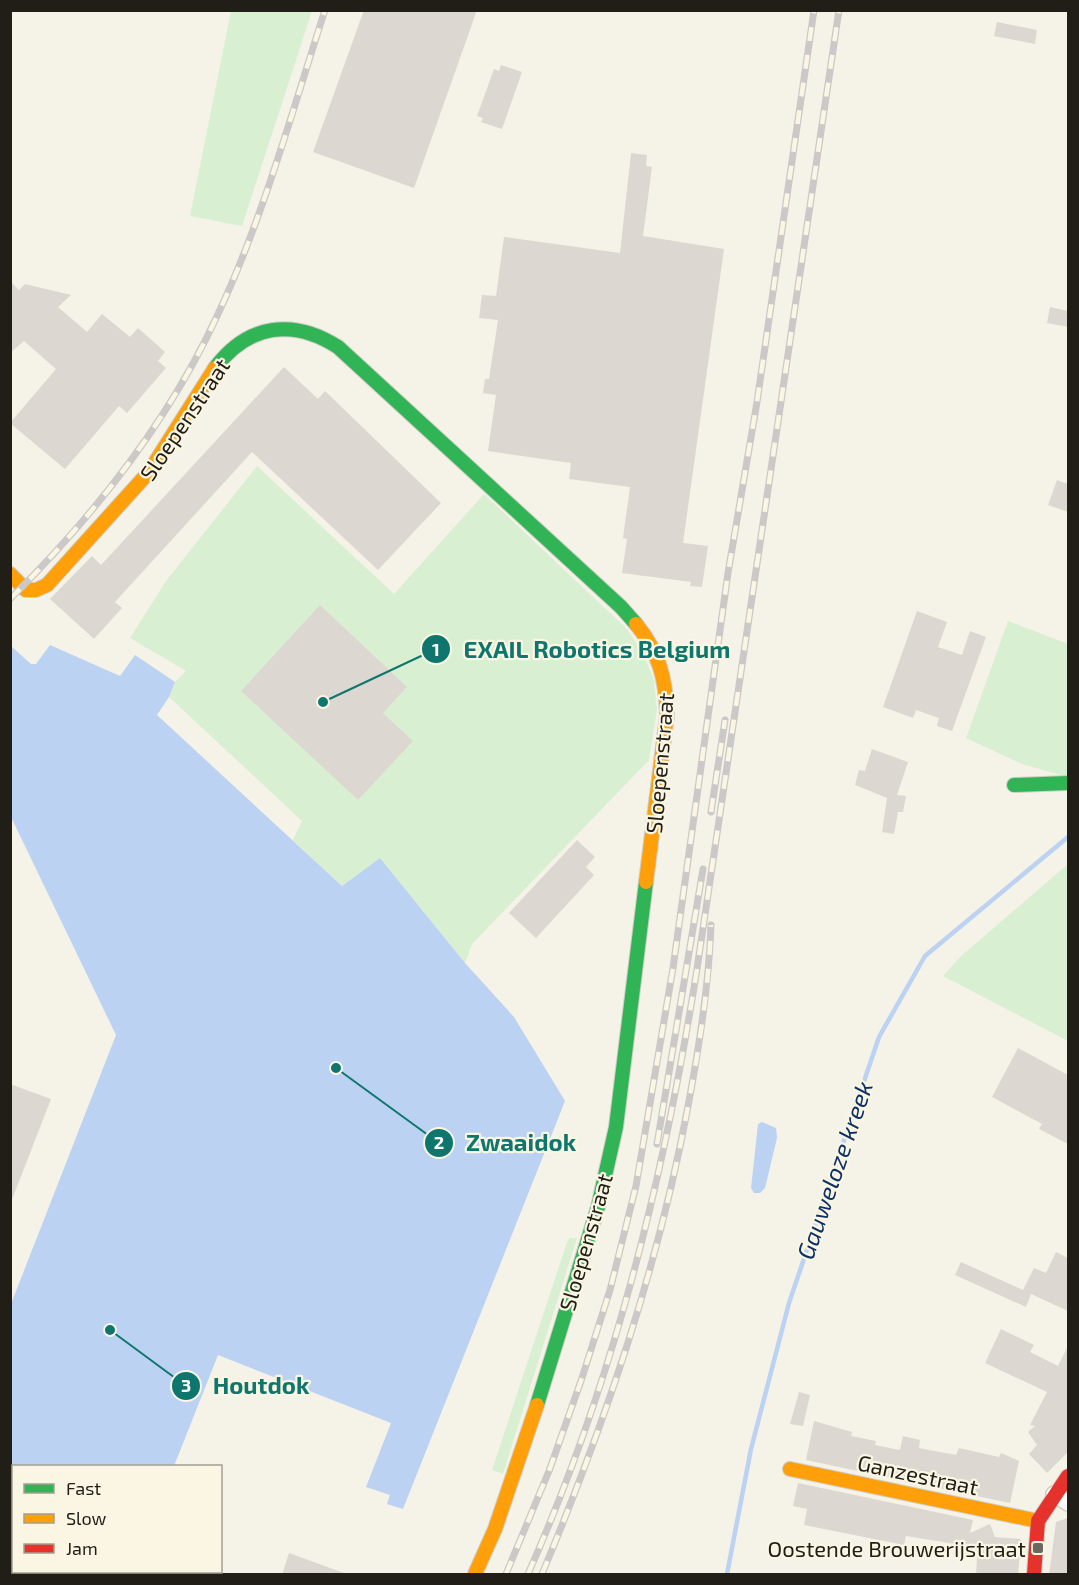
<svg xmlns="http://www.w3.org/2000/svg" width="1079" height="1585" font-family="'Exo 2',sans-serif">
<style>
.green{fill:#d8f0d1}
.water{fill:#bcd2f2}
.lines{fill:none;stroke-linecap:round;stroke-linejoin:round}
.stream{stroke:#bcd2f2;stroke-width:4.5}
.building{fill:#dcd8d1}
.street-casing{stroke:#ceccc4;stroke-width:18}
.fast-casing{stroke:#ceccc4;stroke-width:16}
.slow-casing{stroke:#ceccc4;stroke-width:16}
.jam-casing{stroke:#ceccc4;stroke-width:16}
.street{stroke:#fefdfc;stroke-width:15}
.fast{stroke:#30b455;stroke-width:14}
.slow{stroke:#ff9f0a;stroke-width:14}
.jam{stroke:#e5322d;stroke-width:14}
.rail-casing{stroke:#cac9c7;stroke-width:7}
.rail{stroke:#faf6e3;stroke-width:4.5;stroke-dasharray:14;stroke-linecap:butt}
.poi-dot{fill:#6b6860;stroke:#faf6e3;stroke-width:2}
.labels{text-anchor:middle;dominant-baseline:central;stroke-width:4.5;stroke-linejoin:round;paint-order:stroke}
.street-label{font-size:22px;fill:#201e17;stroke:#faf6e3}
.poi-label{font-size:22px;fill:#201e17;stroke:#faf6e3;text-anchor:end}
.water-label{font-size:24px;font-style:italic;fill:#0c3167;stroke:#faf6e3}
.leader{fill:none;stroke:#0f766e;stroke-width:2}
.callout-dot{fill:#0f766e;stroke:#faf6e3;stroke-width:2}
.mark-label{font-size:18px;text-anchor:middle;font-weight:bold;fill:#fff}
.callout-label{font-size:24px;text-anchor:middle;font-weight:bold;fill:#0f766e;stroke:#faf6e3;stroke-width:4.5;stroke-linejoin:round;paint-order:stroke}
</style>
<rect width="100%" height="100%" fill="#f5f2e8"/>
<g class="green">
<polygon points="231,11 312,11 242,226 190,216"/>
<polygon points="257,466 394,594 484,494 627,629 643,653 654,680 657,710 649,760 472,944 465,963 380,858 342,886 293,840 302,821 169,697 175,682 186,671 130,638 166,581"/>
<polygon points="1008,621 1068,644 1068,777 1022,764 966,738"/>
<polygon points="1068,864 1068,1041 943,976 961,956"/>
<polygon points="570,1238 577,1238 503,1474 492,1470 567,1242"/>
</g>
<g class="water">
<polygon points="50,645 120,676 135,655 175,682 169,697 157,715 342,886 380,858 465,963 514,1017 565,1101 403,1509 387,1504 390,1495 366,1487 391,1423 218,1355 174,1466 14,1466 14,1572 133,1572 132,1574 11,1574 11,1304 116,1035 11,817 11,646 31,664 36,664"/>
<polygon points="762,1122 776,1128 777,1138 765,1188 760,1193 754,1193 751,1188 758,1124"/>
</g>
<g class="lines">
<polyline class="stream" points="727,1574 751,1449 789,1303 879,1037 925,956 1068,837"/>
</g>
<g class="building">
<polygon points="364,10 477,10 414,188 313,152"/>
<polygon points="997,22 1037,30 1035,44 994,36"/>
<polygon points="501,65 522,72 502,129 481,122 483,118 477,116 494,69 499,71"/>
<polygon points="631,153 647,155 646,166 652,167 643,236 724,249 683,543 708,546 702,587 690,586 691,582 622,573 627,539 623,538 630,487 569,479 571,463 488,451 496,395 483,393 485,379 489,379 498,320 479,318 482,295 496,296 504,237 620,253"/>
<polygon points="10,281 19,290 25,284 71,295 58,307 87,332 102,314 130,337 138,328 165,352 158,361 166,368 127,413 119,406 65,469 10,423 56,369 24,341 10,353"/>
<polygon points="1050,307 1068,311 1068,327 1047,323"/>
<polygon points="284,367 318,399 325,391 441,503 378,570 252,452 115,602 122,608 94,639 50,599 92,556 101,565"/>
<polygon points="1057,480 1068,484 1068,512 1048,505"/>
<polygon points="320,605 407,687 383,713 413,741 358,800 241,691"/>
<polygon points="917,611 947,622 938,647 962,655 970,631 986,637 952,731 937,726 939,718 916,710 913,718 883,707"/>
<polygon points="872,749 908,762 897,795 906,796 903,812 898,812 894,834 882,832 887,798 855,785 859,770 865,771"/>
<polygon points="577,840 595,857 586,867 594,875 536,938 509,913"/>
<polygon points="1018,1048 1068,1075 1068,1144 1039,1129 1042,1124 992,1097"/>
<polygon points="10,1084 51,1099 11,1202 10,1202"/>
<polygon points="1056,1252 1068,1258 1068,1311 1031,1294 1026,1307 955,1275 961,1262 1023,1290 1034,1268 1046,1273"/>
<polygon points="1001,1329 1034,1345 1030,1352 1058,1366 1068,1346 1068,1452 1047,1473 1029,1454 1037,1445 1028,1432 1035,1426 1030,1425 1047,1392 985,1363"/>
<polygon points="799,1392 810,1395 803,1426 790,1424"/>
<polygon points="814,1421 852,1432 851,1436 876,1441 875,1445 900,1450 903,1436 920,1440 919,1448 956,1455 959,1448 999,1457 1001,1453 1019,1461 1010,1503 806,1460"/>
<polygon points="798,1483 973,1520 970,1533 990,1524 995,1537 1021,1539 1018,1575 976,1575 977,1558 953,1554 955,1544 906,1536 904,1545 804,1525 807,1509 793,1506"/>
<polygon points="1068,1518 1068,1575 1049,1575 1056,1522"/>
<polygon points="289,1553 344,1573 343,1575 282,1575"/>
</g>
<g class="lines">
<defs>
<polyline id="street" points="1054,1494 1068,1503"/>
<g id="fast">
<path d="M215,368C248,324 293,318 338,347L621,607L636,624"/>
<polyline points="1014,785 1068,783"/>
<polyline points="537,1405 598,1207 616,1127 646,882"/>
</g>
<g id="slow">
<polyline points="10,574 26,590 36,590 47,585 149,472 215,368"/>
<path d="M636,624C659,652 666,679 667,715L646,882"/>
<polyline points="790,1469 1038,1521"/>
<polyline points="475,1574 495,1529 537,1405"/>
</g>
<polyline id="jam" points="1034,1574 1038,1521 1068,1476"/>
</defs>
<use href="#street" class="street-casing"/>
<use href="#fast" class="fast-casing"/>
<use href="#slow" class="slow-casing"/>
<use href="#jam" class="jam-casing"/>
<use href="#street" class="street"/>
<use href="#fast" class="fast"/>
<use href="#slow" class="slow"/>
<use href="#jam" class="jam"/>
<defs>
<g id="rail">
<path d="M10,599C93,517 169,421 218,314C263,218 292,112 325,10"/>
<polyline points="711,812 725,720"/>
<polyline points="657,1144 703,869"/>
<polyline points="506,1574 549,1471 581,1381 610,1290 636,1186 673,968 728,573 757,402 814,10"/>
<path d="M528,1574C614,1380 664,1178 697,969L839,10"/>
<path d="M542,1574C606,1421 659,1265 689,1101C700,1042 709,985 711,925"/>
</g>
</defs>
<use href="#rail" class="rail-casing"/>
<use href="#rail" class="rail"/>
</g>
<rect class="poi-dot" x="1032" y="1542" width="12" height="12" rx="3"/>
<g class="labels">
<g class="street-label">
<text transform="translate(184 419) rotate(-56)">Sloepenstraat</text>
<text transform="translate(659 763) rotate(-85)">Sloepenstraat</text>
<text transform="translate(585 1242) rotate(-74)">Sloepenstraat</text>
<text transform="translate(918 1474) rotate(12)">Ganzestraat</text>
</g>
<g class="poi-label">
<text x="1026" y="1548">Oostende Brouwerijstraat</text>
</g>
<g class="water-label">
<text transform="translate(834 1170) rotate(-71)">Gauweloze kreek</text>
</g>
</g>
<path class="leader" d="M323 702L436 649M336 1068L439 1143M110 1330L186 1386"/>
<g class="callout-dot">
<circle cx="323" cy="702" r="6"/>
<circle cx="336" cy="1068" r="6"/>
<circle cx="110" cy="1330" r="6"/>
<circle cx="436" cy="649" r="15"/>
<circle cx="439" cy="1143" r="15"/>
<circle cx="186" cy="1386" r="15"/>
</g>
<g class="mark-label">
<text x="436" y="656">1</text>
<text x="439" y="1149">2</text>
<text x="186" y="1392">3</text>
</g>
<g class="callout-label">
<text x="597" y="658">EXAIL Robotics Belgium</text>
<text x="521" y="1151">Zwaaidok</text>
<text x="261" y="1394">Houtdok</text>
</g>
<rect width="1079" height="1585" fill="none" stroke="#201e17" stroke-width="24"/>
<rect x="12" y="1465" width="210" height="108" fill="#faf6e3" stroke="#a3a091" stroke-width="1.5"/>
<rect x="24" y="1484" width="30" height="9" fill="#30b455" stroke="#a3a091" stroke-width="1.5"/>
<text x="66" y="1495" font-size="18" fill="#201e17">Fast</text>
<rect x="24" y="1514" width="30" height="9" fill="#ff9f0a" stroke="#a3a091" stroke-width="1.5"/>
<text x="66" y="1525" font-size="18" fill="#201e17">Slow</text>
<rect x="24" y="1544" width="30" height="9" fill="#e5322d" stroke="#a3a091" stroke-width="1.5"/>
<text x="66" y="1555" font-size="18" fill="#201e17">Jam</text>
</svg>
